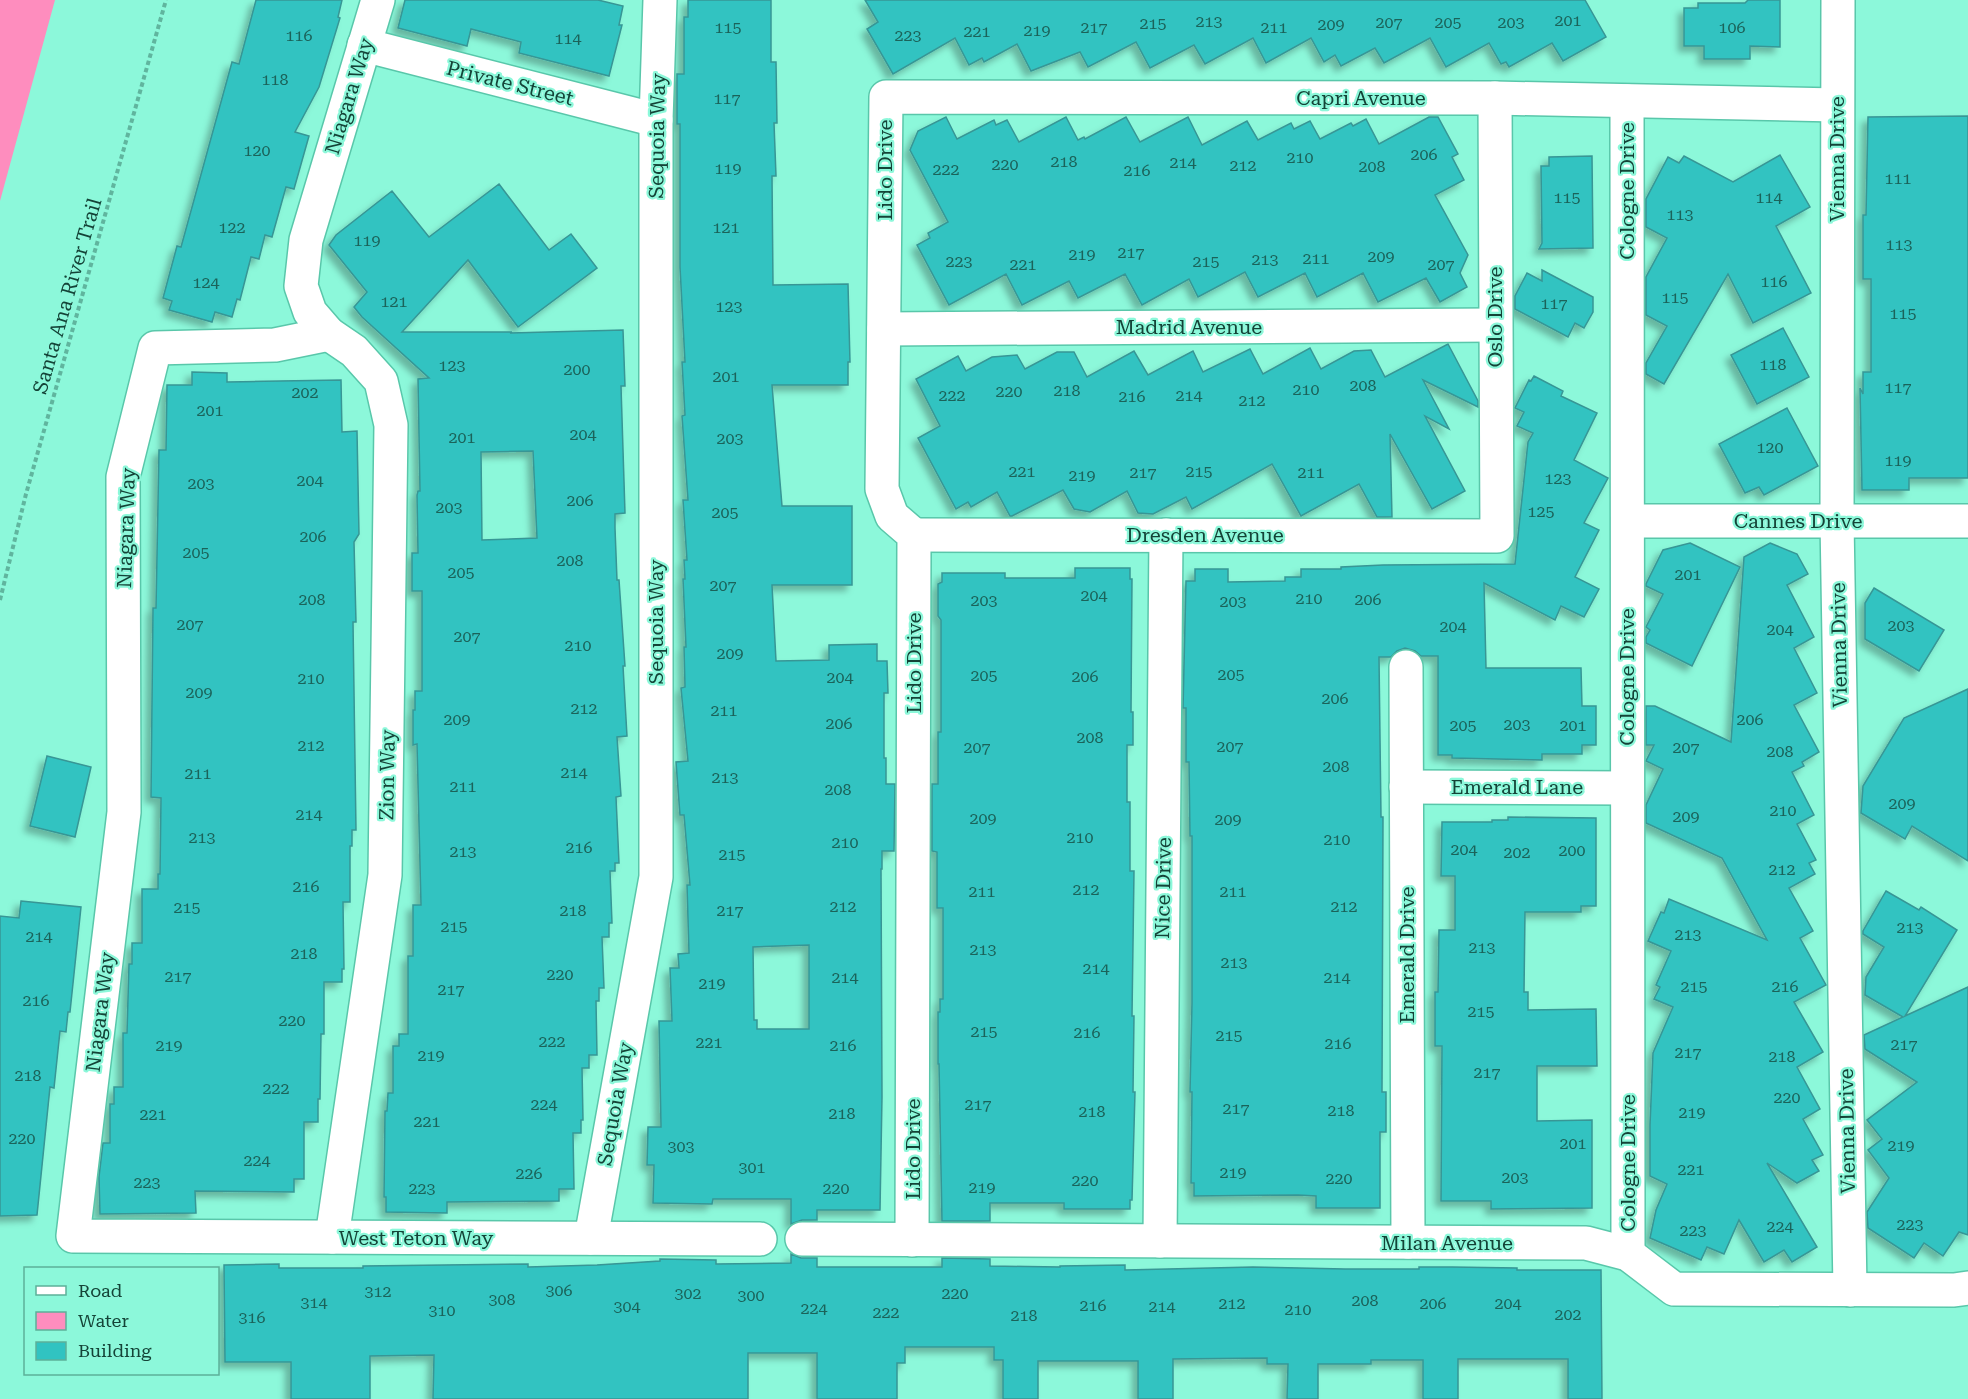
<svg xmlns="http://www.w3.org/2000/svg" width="1968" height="1399" font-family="'Roboto Serif',serif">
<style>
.water{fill:#fe8dbe}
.building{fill:#31c3c1;stroke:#379695;stroke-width:1.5;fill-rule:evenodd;filter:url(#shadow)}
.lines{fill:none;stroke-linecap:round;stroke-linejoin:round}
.street-casing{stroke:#59c7aa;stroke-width:36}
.path{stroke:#60b59e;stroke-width:4;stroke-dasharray:4.5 3;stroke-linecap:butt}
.street{stroke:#fff;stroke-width:33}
.labels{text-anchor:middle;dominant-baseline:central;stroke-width:4.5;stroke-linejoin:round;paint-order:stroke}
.number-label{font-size:16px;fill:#1b635a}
.street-label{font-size:20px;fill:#144337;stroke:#8cf8da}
</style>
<defs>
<filter id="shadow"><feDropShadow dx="-5.5" dy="5.5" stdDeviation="3" flood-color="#0004"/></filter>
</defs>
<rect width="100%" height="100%" fill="#8cf8da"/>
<polygon class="water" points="0,0 55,0 0,201"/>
<g class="building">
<polygon points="256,0 342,0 338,17 340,18 319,87 295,132 309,136 294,189 286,187 272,237 265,235 259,259 251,257 240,300 237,299 232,317 215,312 212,322 169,310 172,301 163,298 177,246 181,247 232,62 239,64"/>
<polygon points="405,0 598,0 623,6 619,25 622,25 609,76 519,53 521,42 471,29 467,46 398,28"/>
<path d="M688,0H771V62H776L777,123H774L776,176H772L773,285L848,284L850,362H848V385H772L782,506H852V585H772L776,661L829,660V645L877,644V661H887L888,693H884V758H886V784H895L894,851H882V869H881L882,1097L880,1210H817V1220H802L791,1224V1199H713L712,1204L653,1203L654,1165H647L648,1127H661L659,1021H672L670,968H679L678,954L689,953L687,885H690L684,815H680L676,762L688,761L681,688L685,687L684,647H686L683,579H685L684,560H687L683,500H688L682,416L685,415L682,362H685L680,267V124H677V74H684V17H688ZM809,945V1029H757V1020H754L753,947Z"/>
<polygon points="865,0 1585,0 1606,37 1563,61 1552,43 1509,67 1506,62 1501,64 1489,43 1446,67 1430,38 1384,63 1375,48 1341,66 1335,55 1324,62 1311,38 1266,63 1253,38 1205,64 1194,45 1150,68 1136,42 1088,67 1080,52 1031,71 1017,44 984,62 982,58 969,65 955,38 893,74 867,29 878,22"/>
<polygon points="1748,0 1780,0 1780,47 1750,46 1750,59 1704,59 1704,46 1684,46 1684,8 1698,8 1698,3 1745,3"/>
<polygon points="1968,116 1968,478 1909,478 1909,490 1862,490 1860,388 1863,394 1863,372 1871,372 1871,279 1863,279 1863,215 1866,215 1868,117"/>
<polygon points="946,117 957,139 994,120 996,125 1007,120 1019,142 1066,117 1078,140 1084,137 1085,139 1126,117 1140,142 1188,117 1202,145 1247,121 1258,140 1291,123 1294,129 1310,121 1320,139 1351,123 1353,126 1366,119 1379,144 1429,117 1438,117 1458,154 1452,157 1464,180 1435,195 1468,255 1460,273 1467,287 1440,302 1426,278 1378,302 1363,273 1317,297 1305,273 1258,297 1245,272 1198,297 1189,279 1142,305 1125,274 1078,298 1069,281 1022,305 1006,274 949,305 917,245 930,238 928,233 948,222 910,150 918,131"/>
<polygon points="1780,155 1810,207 1776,226 1811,293 1753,323 1728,274 1664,384 1646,374 1646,363 1667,326 1646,315 1646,277 1667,238 1646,227 1646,199 1668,157 1679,163 1684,156 1733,182"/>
<polygon points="1592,156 1593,248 1539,249 1542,243 1541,166 1549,166 1549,157"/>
<path d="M499,184L549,250L571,234L597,268L518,327L468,260L402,332H512L510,333L623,330L625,386H621L625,513L615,514V528L617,580H619L625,666H623L627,736L617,737L621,796L616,797L619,863H615V871H610L612,923H609V937H602L604,988H599V1001H596L597,1055H589V1068H582L583,1120H581V1133H573L574,1189H559V1201L447,1202V1213L386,1212V1197H384L385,1111H387L388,1093H393V1046H399V1034H408V956H413V905H421L417,744L413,745V710H415V691H422V591H412V553H418L417,495L418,491H420L418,379L429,378L362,317L354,307L367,292L329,245L336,235L392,191L429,237ZM533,451L537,538L482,540L481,452Z"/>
<polygon points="1542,270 1593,297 1593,312 1584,328 1575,323 1568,337 1515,309 1515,296 1527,273 1542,281"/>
<polygon points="1783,328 1809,377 1757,404 1731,355"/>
<polygon points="1448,344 1478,401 1478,407 1423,380 1449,429 1425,416 1465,491 1432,509 1390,434 1392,517 1377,517 1359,484 1301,516 1272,464 1192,509 1186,497 1153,514 1138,513 1127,491 1090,512 1074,509 1063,490 1012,516 1010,516 997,492 971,507 968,502 956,509 918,438 940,426 916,379 958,356 966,371 992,357 1017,355 1025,369 1057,352 1074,352 1087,377 1134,351 1148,375 1193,351 1203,372 1250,349 1263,374 1310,348 1321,369 1354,351 1371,350 1385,377"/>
<polygon points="192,372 227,373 227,382 341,380 342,432 357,431 359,534 354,542 356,622 353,622 356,830 352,830 352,846 350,846 350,902 343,902 344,969 342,969 342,982 324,982 324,1034 321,1034 320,1099 318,1099 318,1122 304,1122 304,1179 294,1179 294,1192 195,1191 196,1213 100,1214 99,1177 103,1143 110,1143 110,1104 114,1104 114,1087 123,1087 123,1033 127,1033 129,964 132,964 132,943 142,943 142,889 158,889 158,874 160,874 161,798 151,797 153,608 156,608 159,450 166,450 167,385 192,385"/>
<polygon points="1534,376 1563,391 1561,396 1597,413 1574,460 1608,478 1584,523 1599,530 1575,577 1599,589 1584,617 1561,606 1555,620 1484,583 1486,668 1581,668 1582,706 1596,706 1596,745 1582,745 1582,754 1542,754 1542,760 1452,758 1452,755 1438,755 1438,656 1421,656 1415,651 1405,648 1397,651 1391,657 1379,657 1381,817 1383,817 1382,1092 1386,1092 1386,1132 1380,1132 1380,1208 1316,1208 1316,1196 1298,1195 1194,1196 1194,1183 1191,1183 1192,1092 1190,1092 1192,1003 1192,836 1190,836 1189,762 1186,762 1186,708 1183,708 1186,581 1195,581 1195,569 1228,569 1228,582 1285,581 1285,577 1301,577 1301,569 1341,569 1341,567 1383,565 1515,564 1528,442 1533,433 1517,426 1524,412 1515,408 1529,380 1531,381"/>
<polygon points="1787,408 1818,466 1764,495 1759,487 1745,493 1719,444"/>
<polygon points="1690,543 1740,567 1692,666 1646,643 1646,637 1650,630 1646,627 1663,594 1646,586 1646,584 1663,550"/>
<polygon points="1770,543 1797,554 1808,574 1787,585 1814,637 1794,648 1817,693 1794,705 1819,752 1802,762 1804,766 1792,772 1814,815 1797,824 1816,860 1809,863 1815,874 1789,888 1813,931 1800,938 1826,985 1794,1002 1823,1052 1797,1067 1820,1109 1803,1119 1823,1155 1812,1160 1819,1171 1797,1183 1767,1163 1817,1247 1792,1262 1784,1250 1764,1262 1739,1220 1724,1254 1707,1247 1701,1260 1650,1238 1656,1210 1667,1184 1650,1176 1650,1125 1653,1053 1673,1007 1654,999 1660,987 1656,985 1671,951 1648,941 1661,912 1664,913 1669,899 1767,940 1722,858 1646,823 1646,805 1663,769 1646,761 1654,745 1646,745 1646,706 1655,706 1731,742 1744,557"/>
<polygon points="1075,568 1130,568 1130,579 1132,579 1131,712 1133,712 1133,745 1127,745 1127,802 1130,802 1130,871 1134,871 1132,1016 1134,1016 1133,1092 1135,1092 1132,1200 1130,1200 1130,1209 1064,1209 1064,1203 990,1203 990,1221 942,1221 939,1064 938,1064 938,1012 940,1012 940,999 943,999 943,908 937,908 937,852 932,851 932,784 938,784 938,732 941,732 941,620 938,616 938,584 942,582 942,573 1005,573 1005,578 1075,578"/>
<polygon points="1874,588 1944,630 1919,671 1865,639 1865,603"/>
<polygon points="1968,689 1968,861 1912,826 1905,839 1861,813 1863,786 1904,718"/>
<polygon points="47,756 91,767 75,837 30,826"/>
<polygon points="1508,817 1596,818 1596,906 1581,906 1581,912 1525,912 1524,992 1528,992 1528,1010 1596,1009 1597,1066 1537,1066 1537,1121 1592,1120 1592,1208 1491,1209 1491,1201 1441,1201 1442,1046 1435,1046 1435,992 1438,992 1439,930 1455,930 1455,876 1441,876 1442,822 1492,822 1492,820 1508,820"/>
<polygon points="1886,891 1919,910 1921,907 1957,930 1905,1016 1968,987 1968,1235 1959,1232 1943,1256 1924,1243 1914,1258 1868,1228 1867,1212 1889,1178 1868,1150 1882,1139 1867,1120 1917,1082 1865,1049 1864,1035 1903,1017 1865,995 1866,977 1884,947 1863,934 1863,931"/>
<polygon points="21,901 81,907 70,1012 68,1012 66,1032 60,1031 54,1088 50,1087 37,1215 0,1216 0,916 19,918"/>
<polygon points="791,1254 801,1258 817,1258 817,1267 942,1267 942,1258 990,1259 990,1266 1060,1267 1060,1266 1125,1265 1125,1270 1253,1267 1345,1269 1419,1269 1419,1267 1452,1267 1517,1268 1517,1270 1601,1270 1602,1399 1568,1399 1568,1359 1458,1359 1458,1399 1423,1399 1423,1360 1371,1360 1371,1364 1318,1364 1318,1399 1287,1399 1288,1364 1267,1364 1267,1358 1173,1359 1173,1399 1138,1399 1138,1361 1038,1361 1038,1399 1003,1399 1003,1360 994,1360 994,1347 905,1347 905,1363 897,1363 897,1399 817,1399 817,1353 748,1353 748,1399 433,1399 434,1355 370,1356 370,1399 291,1399 291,1362 225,1362 224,1265 279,1264 279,1268 363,1268 363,1266 528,1264 528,1267 597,1265 660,1261 660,1259 716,1260 716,1264 791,1263"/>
</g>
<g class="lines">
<defs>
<g id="street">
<polyline points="378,0 306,240 301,286 310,312 329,334 275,345 155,348 123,477 124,812 73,1236 760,1239"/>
<polyline points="1838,0 1837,521 1850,1290"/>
<polyline points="364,45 656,120"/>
<polyline points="1627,101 1628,1254"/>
<polyline points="884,329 1495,325"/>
<polyline points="329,334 354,351 381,381 391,425 385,875 332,1237"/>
<polyline points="1628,521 1968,521"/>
<polyline points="914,535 1497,536 1495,98"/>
<polyline points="1406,667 1408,1242"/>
<polyline points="1406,787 1627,788"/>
<polyline points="591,1238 656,877 656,120 660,0"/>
<polyline points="802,1239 1586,1243 1628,1254 1674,1289 1954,1290 1968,1288"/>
<polyline points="912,1240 914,535 892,516 882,489 886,97 1495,98 1837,105"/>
<polyline points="1160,1241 1166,535"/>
</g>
</defs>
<use href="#street" class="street-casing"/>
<polyline class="path" points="0,600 26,494 166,0"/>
<use href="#street" class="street"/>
</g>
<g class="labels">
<g class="number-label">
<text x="1568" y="20">201</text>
<text x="1209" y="21">213</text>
<text x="1389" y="22">207</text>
<text x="1448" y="22">205</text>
<text x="1511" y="22">203</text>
<text x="1153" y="23">215</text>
<text x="1331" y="24">209</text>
<text x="728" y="27">115</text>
<text x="1094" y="27">217</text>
<text x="1274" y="27">211</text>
<text x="1732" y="27">106</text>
<text x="1037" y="30">219</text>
<text x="977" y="31">221</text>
<text x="299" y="35">116</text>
<text x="908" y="35">223</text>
<text x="568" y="38">114</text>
<text x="275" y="79">118</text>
<text x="727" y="98">117</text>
<text x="257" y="150">120</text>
<text x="1424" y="154">206</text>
<text x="1300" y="157">210</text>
<text x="1064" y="161">218</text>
<text x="1183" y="162">214</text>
<text x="1005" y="164">220</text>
<text x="1243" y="165">212</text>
<text x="1372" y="166">208</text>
<text x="728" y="168">119</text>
<text x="946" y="169">222</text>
<text x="1137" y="170">216</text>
<text x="1898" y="178">111</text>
<text x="1567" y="197">115</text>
<text x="1769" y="197">114</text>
<text x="1680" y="214">113</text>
<text x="232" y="227">122</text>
<text x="726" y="227">121</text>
<text x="367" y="240">119</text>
<text x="1899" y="244">113</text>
<text x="1131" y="252">217</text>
<text x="1082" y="254">219</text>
<text x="1381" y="256">209</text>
<text x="1316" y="258">211</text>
<text x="1265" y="259">213</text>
<text x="959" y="261">223</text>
<text x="1206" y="261">215</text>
<text x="1023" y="264">221</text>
<text x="1441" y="264">207</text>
<text x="1774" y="281">116</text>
<text x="206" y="282">124</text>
<text x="1675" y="297">115</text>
<text x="394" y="301">121</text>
<text x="1554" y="303">117</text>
<text x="729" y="306">123</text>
<text x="1903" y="313">115</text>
<text x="1773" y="364">118</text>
<text x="452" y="365">123</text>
<text x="577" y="369">200</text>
<text x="726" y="376">201</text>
<text x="1363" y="385">208</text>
<text x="1898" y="387">117</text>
<text x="1306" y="389">210</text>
<text x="1067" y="390">218</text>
<text x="1009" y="391">220</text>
<text x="305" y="392">202</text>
<text x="952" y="395">222</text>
<text x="1189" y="395">214</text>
<text x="1132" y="396">216</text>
<text x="1252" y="400">212</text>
<text x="210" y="410">201</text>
<text x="583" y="434">204</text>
<text x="462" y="437">201</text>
<text x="730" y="438">203</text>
<text x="1770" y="447">120</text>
<text x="1898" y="460">119</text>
<text x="1022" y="471">221</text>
<text x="1199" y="471">215</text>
<text x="1143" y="472">217</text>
<text x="1311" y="472">211</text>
<text x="1082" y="475">219</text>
<text x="1558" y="478">123</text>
<text x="310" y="480">204</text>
<text x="201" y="483">203</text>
<text x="580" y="500">206</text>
<text x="449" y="507">203</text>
<text x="1541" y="511">125</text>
<text x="725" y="512">205</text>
<text x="313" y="536">206</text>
<text x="196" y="552">205</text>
<text x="570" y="560">208</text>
<text x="461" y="572">205</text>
<text x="1688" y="574">201</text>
<text x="723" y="585">207</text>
<text x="1094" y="595">204</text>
<text x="1309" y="598">210</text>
<text x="312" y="599">208</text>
<text x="1368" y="599">206</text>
<text x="984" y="600">203</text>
<text x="1233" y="601">203</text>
<text x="190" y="624">207</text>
<text x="1901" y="625">203</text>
<text x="1453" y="626">204</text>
<text x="1780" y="629">204</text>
<text x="467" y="636">207</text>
<text x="578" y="645">210</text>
<text x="730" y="653">209</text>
<text x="1231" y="674">205</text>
<text x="984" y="675">205</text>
<text x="1085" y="676">206</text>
<text x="840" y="677">204</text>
<text x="311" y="678">210</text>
<text x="199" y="692">209</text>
<text x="1335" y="698">206</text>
<text x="584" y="708">212</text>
<text x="724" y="710">211</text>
<text x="457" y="719">209</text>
<text x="1750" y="719">206</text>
<text x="839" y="723">206</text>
<text x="1517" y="724">203</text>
<text x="1463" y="725">205</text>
<text x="1573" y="725">201</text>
<text x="1090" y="737">208</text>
<text x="311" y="745">212</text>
<text x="1230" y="746">207</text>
<text x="977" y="747">207</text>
<text x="1686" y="747">207</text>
<text x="1780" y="751">208</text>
<text x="1336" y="766">208</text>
<text x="574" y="772">214</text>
<text x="198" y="773">211</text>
<text x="725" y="777">213</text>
<text x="463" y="786">211</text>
<text x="838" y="789">208</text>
<text x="1902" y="803">209</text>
<text x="1783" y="810">210</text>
<text x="309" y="814">214</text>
<text x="1686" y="816">209</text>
<text x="983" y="818">209</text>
<text x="1228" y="819">209</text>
<text x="202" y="837">213</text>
<text x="1080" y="837">210</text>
<text x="1337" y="839">210</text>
<text x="845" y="842">210</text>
<text x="579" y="847">216</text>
<text x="1464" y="849">204</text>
<text x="1572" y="850">200</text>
<text x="463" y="851">213</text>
<text x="1517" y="852">202</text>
<text x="732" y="854">215</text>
<text x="1782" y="869">212</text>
<text x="306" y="886">216</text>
<text x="1086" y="889">212</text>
<text x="982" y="891">211</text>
<text x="1233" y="891">211</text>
<text x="843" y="906">212</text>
<text x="1344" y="906">212</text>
<text x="187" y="907">215</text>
<text x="573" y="910">218</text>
<text x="730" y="910">217</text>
<text x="454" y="926">215</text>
<text x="1910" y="927">213</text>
<text x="1688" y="934">213</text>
<text x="39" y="936">214</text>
<text x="1482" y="947">213</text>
<text x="983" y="949">213</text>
<text x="304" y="953">218</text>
<text x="1234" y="962">213</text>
<text x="1096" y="968">214</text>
<text x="560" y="974">220</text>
<text x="178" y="976">217</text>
<text x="845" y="977">214</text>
<text x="1337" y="977">214</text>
<text x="712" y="983">219</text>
<text x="1694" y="986">215</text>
<text x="1785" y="986">216</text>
<text x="451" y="989">217</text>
<text x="36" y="1000">216</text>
<text x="1481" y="1011">215</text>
<text x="292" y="1020">220</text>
<text x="984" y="1031">215</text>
<text x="1087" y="1032">216</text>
<text x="1229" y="1035">215</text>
<text x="552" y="1041">222</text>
<text x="709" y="1042">221</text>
<text x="1338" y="1043">216</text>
<text x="1904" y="1044">217</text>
<text x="169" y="1045">219</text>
<text x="843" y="1045">216</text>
<text x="1688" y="1052">217</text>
<text x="431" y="1055">219</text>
<text x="1782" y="1056">218</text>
<text x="1487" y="1072">217</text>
<text x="28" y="1075">218</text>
<text x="276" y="1088">222</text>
<text x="1787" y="1097">220</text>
<text x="544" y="1104">224</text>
<text x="978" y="1104">217</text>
<text x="1236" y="1108">217</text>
<text x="1341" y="1110">218</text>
<text x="1092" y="1111">218</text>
<text x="1692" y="1112">219</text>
<text x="842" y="1113">218</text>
<text x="153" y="1114">221</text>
<text x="427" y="1121">221</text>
<text x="22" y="1138">220</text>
<text x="1573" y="1143">201</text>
<text x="1901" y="1145">219</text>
<text x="681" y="1146">303</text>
<text x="257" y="1160">224</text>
<text x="752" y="1167">301</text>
<text x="1691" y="1169">221</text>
<text x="1233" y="1172">219</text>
<text x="529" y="1173">226</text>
<text x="1515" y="1177">203</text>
<text x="1339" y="1178">220</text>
<text x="1085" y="1180">220</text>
<text x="147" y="1182">223</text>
<text x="982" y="1187">219</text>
<text x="422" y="1188">223</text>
<text x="836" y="1188">220</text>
<text x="1910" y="1224">223</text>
<text x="1780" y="1226">224</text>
<text x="1693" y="1230">223</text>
<text x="559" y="1290">306</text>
<text x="378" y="1291">312</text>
<text x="688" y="1293">302</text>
<text x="955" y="1293">220</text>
<text x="751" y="1295">300</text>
<text x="502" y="1299">308</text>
<text x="1365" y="1300">208</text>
<text x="314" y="1302">314</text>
<text x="1232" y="1303">212</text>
<text x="1433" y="1303">206</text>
<text x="1508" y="1303">204</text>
<text x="1093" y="1305">216</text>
<text x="627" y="1306">304</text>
<text x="1162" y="1306">214</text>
<text x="814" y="1308">224</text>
<text x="1298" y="1309">210</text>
<text x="442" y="1310">310</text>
<text x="886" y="1312">222</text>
<text x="1568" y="1314">202</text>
<text x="1024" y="1315">218</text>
<text x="252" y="1317">316</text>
</g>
<g class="street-label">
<text transform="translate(510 83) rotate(14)">Private Street</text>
<text transform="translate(349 96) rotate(-73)">Niagara Way</text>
<text x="1361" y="98">Capri Avenue</text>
<text transform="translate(657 136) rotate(-89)">Sequoia Way</text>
<text transform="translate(1837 159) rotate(-90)">Vienna Drive</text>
<text transform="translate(885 170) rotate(-90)">Lido Drive</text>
<text transform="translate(1627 191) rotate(-90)">Cologne Drive</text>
<text transform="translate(67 296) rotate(-74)">Santa Ana River Trail</text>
<text transform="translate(1495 317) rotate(-90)">Oslo Drive</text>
<text x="1189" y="327">Madrid Avenue</text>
<text x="1798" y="521">Cannes Drive</text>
<text transform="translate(126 528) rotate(-88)">Niagara Way</text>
<text x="1205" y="535">Dresden Avenue</text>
<text transform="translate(656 622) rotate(-90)">Sequoia Way</text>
<text transform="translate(1839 645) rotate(-91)">Vienna Drive</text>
<text transform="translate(914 663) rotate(-90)">Lido Drive</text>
<text transform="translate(1627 677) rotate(-90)">Cologne Drive</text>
<text transform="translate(387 775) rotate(-89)">Zion Way</text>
<text x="1517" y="787">Emerald Lane</text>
<text transform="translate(1163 888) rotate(-89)">Nice Drive</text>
<text transform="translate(1407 955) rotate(-90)">Emerald Drive</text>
<text transform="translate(100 1012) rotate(-83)">Niagara Way</text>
<text transform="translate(615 1104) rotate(-80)">Sequoia Way</text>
<text transform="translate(1847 1131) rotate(-91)">Vienna Drive</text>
<text transform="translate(913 1149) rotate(-90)">Lido Drive</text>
<text transform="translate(1628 1163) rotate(-90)">Cologne Drive</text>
<text x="416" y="1238">West Teton Way</text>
<text x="1447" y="1243">Milan Avenue</text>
</g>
</g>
<rect x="24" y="1267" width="195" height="108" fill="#8cf8da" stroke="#5cb099" stroke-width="1.5"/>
<rect x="36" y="1286" width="30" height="9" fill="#ffffff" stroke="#5cb099" stroke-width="1.5"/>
<text x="78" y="1297" font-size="18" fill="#144337">Road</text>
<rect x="36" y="1312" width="30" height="18" fill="#fe8dbe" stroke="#5cb099" stroke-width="1.5"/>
<text x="78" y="1327" font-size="18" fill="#144337">Water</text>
<rect x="36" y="1342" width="30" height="18" fill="#31c3c1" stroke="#5cb099" stroke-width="1.5"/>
<text x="78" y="1357" font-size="18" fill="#144337">Building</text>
</svg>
